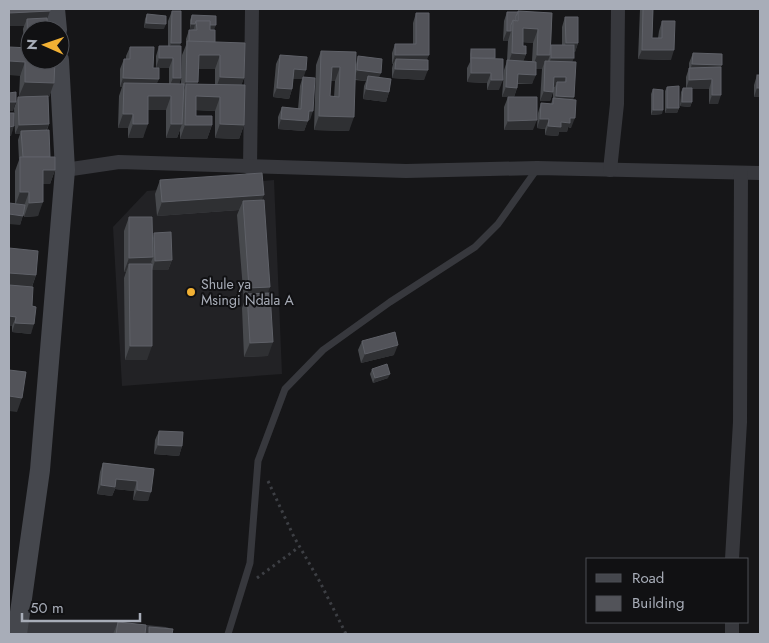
<svg xmlns="http://www.w3.org/2000/svg" width="769" height="643" font-family="Jost,sans-serif">
<style>
.built{fill:#222225}
.lines{fill:none;stroke-linecap:round;stroke-linejoin:round}
.path{stroke:#3d3f44;stroke-width:3;stroke-dasharray:2.5 4;stroke-linecap:butt}
.lane{stroke:#37383d;stroke-width:7}
.street{stroke:#37383d;stroke-width:14}
.secondary{stroke:#45474d;stroke-width:20}
.wall{fill:#47494d;fill-rule:evenodd}
.shaded-wall{fill:#2f3033}
.building{fill:#525359;stroke:#5f6168;fill-rule:evenodd}
.poi-dot{fill:#f2b134;stroke:#111113;stroke-width:2}
.labels{text-anchor:middle;dominant-baseline:central;stroke-width:4;stroke-linejoin:round;paint-order:stroke}
.poi-label{font-size:14px;fill:#a8adb8;stroke:#111113;text-anchor:start}
</style>
<rect width="100%" height="100%" fill="#161618"/>
<polygon class="built" points="274,180 282,374 122,386 113,227 147,191"/>
<g class="lines">
<g class="path">
<polyline points="268,481 294,537 320,582 346,634"/>
<polyline points="257,578 299,547"/>
</g>
<polyline class="lane" points="228,634 250,563 258,461 285,389 323,350 390,302 475,247 498,224 537,169"/>
<g class="street">
<polyline points="250,168 252,9"/>
<polyline points="65,170 119,162 406,171 537,168 760,173"/>
<polyline points="610,170 617,104 618,9"/>
<polyline points="732,559 740,422 741,173"/>
<polyline points="18,628 98,627 165,634"/>
<polyline points="732,634 732,622"/>
</g>
<g class="secondary">
<polyline points="55,9 57,30"/>
<polyline points="17,634 40,470 65,170 59,60"/>
</g>
</g>
<g class="wall">
<polygon points="9,9 50,11 47,18 30,30 54,83 49,97 48,97 49,124 47,130 50,157 55,170 50,184 43,184 38,216 24,217 24,211 20,225 15,204 15,171 19,160 18,140 20,134 15,134 14,107 13,111 18,97 28,97 19,96 20,76 24,47 23,29 24,26 9,26"/>
<polygon points="640,9 653,9 652,38 658,38 659,31 662,21 671,60 638,59"/>
<path d="M172,11L179,46L181,78L179,84H181L182,55L186,45V39L189,30L194,29H190V20L192,15L214,30L215,42L244,78L241,85L244,125L239,139L215,138V111L196,110V116L212,125L207,139H180V130L177,138H166V110H148L143,138H128V128H118L119,96L122,87H120V69L124,59H126V56L130,47L153,68L157,84H169V68H156V56L159,46H168V21ZM198,69H215V85L197,84L198,82Z"/>
<path d="M507,12L552,13L551,47V45H562V27L565,17L578,43L575,52H574L572,62L573,100L571,128L568,127L567,132H559L558,136L545,135V129L537,128L538,113L541,103L551,104L553,98V92L550,101H540L542,69H536L532,84H517V88L514,97L533,130H504V107L508,97H502L504,70L507,61L508,41H503L504,21ZM523,42L533,43L532,61H523L526,54L523,46Z"/>
<polygon points="416,13 427,60 424,80 392,78 392,68 393,64 392,64 392,53 395,44 413,44 413,23"/>
<polygon points="147,14 164,29 144,28 145,19"/>
<polygon points="471,49 495,58 499,90 487,90 487,83 467,82 467,68 470,62 470,54"/>
<path d="M321,51L356,64L358,56L379,77L389,92L386,102L363,99L364,86L366,81L355,80L349,131L314,130L316,65ZM331,81H335L334,97L330,96Z"/>
<polygon points="693,53 721,67 718,104 709,104 709,89 692,89 692,102 690,107 680,106 681,92 683,88 686,88 686,77 689,68 689,63"/>
<polygon points="280,55 304,77 310,120 308,120 304,131 278,129 278,117 282,107 298,109 300,86 302,79 293,79 292,89 289,99 273,97 276,64"/>
<polygon points="757,75 760,97 754,97 754,85"/>
<polygon points="667,87 679,108 677,113 665,113 665,91"/>
<polygon points="653,89 662,114 651,115 651,94"/>
<polygon points="160,180 262,200 268,293 268,356 244,357 242,308 244,302 237,215 239,210 157,216 155,194"/>
<polygon points="129,217 153,238 154,233 172,260 168,270 152,270 152,262 151,264 147,360 125,360 124,278 126,272 124,272 124,231"/>
<polygon points="9,248 36,275 32,287 31,334 12,332 12,326 9,326"/>
<polygon points="362,341 394,355 361,363 358,350"/>
<polygon points="372,369 388,378 373,383 370,374"/>
<polygon points="159,431 182,446 179,456 154,454 155,440"/>
<polygon points="103,463 154,469 148,501 133,500 134,491 115,489 112,496 97,494 100,472"/>
<polygon points="118,622 145,634 113,634"/>
</g>
<g class="shaded-wall">
<polygon points="50,11 45,25 27,19 24,26 9,26 9,13"/>
<polygon points="146,23 166,24 164,29 144,28"/>
<polygon points="191,24 195,24 194,29 190,29"/>
<polygon points="197,24 216,25 214,30 197,29"/>
<polygon points="523,28 538,29 533,43 518,42"/>
<polygon points="507,31 511,31 508,41 503,41"/>
<polygon points="171,43 181,43 177,52 168,52"/>
<polygon points="566,43 578,43 575,52 562,53"/>
<polygon points="642,50 674,50 671,60 638,59"/>
<polygon points="512,53 526,54 521,68 507,67"/>
<polygon points="199,55 220,55 215,69 194,69"/>
<polygon points="395,55 429,55 425,64 396,59 393,64 392,64"/>
<polygon points="537,55 550,55 545,69 545,61 542,69 532,69"/>
<polygon points="159,58 173,58 169,68 156,68"/>
<polygon points="551,58 574,58 570,67 548,67"/>
<polygon points="9,61 25,62 20,76 9,75"/>
<polygon points="692,64 722,65 718,74 689,74"/>
<polygon points="332,67 340,67 335,81 326,81"/>
<polygon points="294,69 306,70 303,79 303,77 302,79 291,79"/>
<polygon points="395,69 428,70 424,80 392,78"/>
<polygon points="357,70 381,73 377,82 368,76 366,81 354,79"/>
<polygon points="471,73 491,73 487,83 467,82"/>
<polygon points="518,74 536,75 532,84 515,83"/>
<polygon points="220,77 244,78 239,92 215,91"/>
<polygon points="554,77 566,77 563,87 557,82 555,87 550,86"/>
<polygon points="123,78 159,79 155,88 124,83 122,87 120,87"/>
<polygon points="173,78 181,78 178,88 169,88"/>
<polygon points="712,79 709,89 686,89 689,80"/>
<polygon points="491,80 503,80 499,90 487,90"/>
<polygon points="25,82 54,83 49,97 19,96"/>
<polygon points="186,82 198,82 193,96 186,84 182,96 181,96"/>
<polygon points="506,87 517,88 514,97 502,97"/>
<polygon points="277,88 292,89 289,99 273,97"/>
<polygon points="757,88 760,88 760,97 754,97"/>
<polygon points="366,89 389,92 386,102 363,99"/>
<polygon points="544,91 553,92 550,101 540,101"/>
<polygon points="712,95 721,95 718,104 709,104"/>
<polygon points="148,96 171,96 166,110 143,110"/>
<polygon points="196,96 220,97 215,111 191,110"/>
<polygon points="556,96 574,97 571,106 553,105"/>
<polygon points="9,102 16,102 13,111 9,111"/>
<polygon points="682,102 692,102 690,107 680,106"/>
<polygon points="667,108 679,108 677,113 665,113"/>
<polygon points="653,110 663,110 662,114 651,115"/>
<polygon points="309,111 313,111 310,120 305,120"/>
<polygon points="123,114 133,114 128,128 118,128"/>
<polygon points="319,116 354,117 349,131 314,130"/>
<polygon points="570,118 575,118 571,128 568,127 567,132 559,132 558,136 545,135 548,126"/>
<polygon points="281,119 308,121 304,131 278,129"/>
<polygon points="540,119 549,119 545,129 537,128"/>
<polygon points="537,120 533,130 504,130 508,121"/>
<polygon points="49,124 45,133 21,131 20,134 15,134 19,125"/>
<polygon points="133,124 148,124 143,138 128,138"/>
<polygon points="171,124 182,124 177,138 166,138"/>
<polygon points="220,124 244,125 239,139 215,138"/>
<polygon points="185,125 212,125 207,139 180,139"/>
<polygon points="14,126 11,136 9,136 9,127"/>
<polygon points="43,170 55,170 50,184 38,184"/>
<polygon points="20,192 29,192 24,206 15,206"/>
<polygon points="264,195 258,209 243,201 239,210 157,216 162,202"/>
<polygon points="43,202 38,216 24,217 29,203"/>
<polygon points="9,214 23,216 20,225 9,224"/>
<polygon points="153,257 148,271 129,264 126,272 124,272 129,258"/>
<polygon points="172,260 168,270 152,270 155,261"/>
<polygon points="9,273 36,275 31,289 9,287"/>
<polygon points="270,287 265,301 247,294 244,302 249,288"/>
<polygon points="9,316 16,317 12,326 9,326"/>
<polygon points="15,323 34,324 31,334 12,332"/>
<polygon points="273,342 268,356 244,357 250,343"/>
<polygon points="398,345 394,355 361,363 365,354"/>
<polygon points="130,346 152,346 147,360 125,360"/>
<polygon points="390,374 388,378 373,383 375,378"/>
<polygon points="9,396 22,398 17,412 9,411"/>
<polygon points="158,445 182,446 179,456 154,454"/>
<polygon points="116,479 137,481 134,491 115,489 112,496 97,494 101,485"/>
<polygon points="137,490 151,492 148,501 133,500"/>
</g>
<g class="building">
<polygon points="9,9 50,9 50,11 9,13"/>
<polygon points="643,9 653,9 652,38 662,38 662,21 675,21 674,50 642,50"/>
<polygon points="172,11 181,11 181,43 171,43"/>
<polygon points="518,11 552,13 550,55 537,55 538,29 523,28 523,46 526,46 526,54 512,53 513,20 518,21"/>
<polygon points="507,12 518,12 516,16 516,21 513,20 511,25 511,31 507,31"/>
<polygon points="416,13 429,13 429,55 395,55 395,44 416,44"/>
<polygon points="147,14 166,16 166,24 146,23"/>
<polygon points="192,15 216,16 216,25 210,25 210,21 196,21 195,24 191,24"/>
<polygon points="565,17 578,17 578,43 566,43"/>
<polygon points="47,18 48,30 30,30 30,48 28,48 27,19"/>
<polygon points="196,21 210,21 210,30 215,30 215,42 189,42 189,30 197,30"/>
<polygon points="187,41 245,43 244,78 220,77 220,55 199,55 198,82 186,82"/>
<rect x="551" y="45" width="23" height="13"/>
<polygon points="159,46 181,46 181,78 173,78 173,58 159,58"/>
<polygon points="9,47 30,48 30,60 55,60 54,83 25,82 25,62 9,61"/>
<polygon points="130,47 154,47 153,68 159,68 159,79 123,78 124,59 130,59"/>
<rect x="471" y="49" width="24" height="9"/>
<path d="M321,51L356,52L354,117L319,116ZM332,67H340L339,97L330,96Z"/>
<polygon points="693,53 722,54 722,65 692,64"/>
<polygon points="280,55 307,57 306,70 294,69 292,89 277,88"/>
<polygon points="358,56 382,59 381,73 357,70"/>
<polygon points="471,58 503,59 503,80 491,80 491,73 471,73"/>
<polygon points="396,59 428,60 428,70 395,69"/>
<polygon points="507,60 536,62 536,75 518,74 517,88 506,87"/>
<polygon points="545,61 576,62 574,97 556,96 557,82 566,82 566,77 554,77 553,92 544,91"/>
<polygon points="721,67 721,95 712,95 712,79 689,80 689,68"/>
<rect x="757" y="75" width="3" height="13"/>
<polygon points="368,76 391,79 389,92 366,89"/>
<polygon points="303,77 315,78 313,111 309,111 308,121 281,119 282,107 301,109"/>
<polygon points="124,83 184,84 182,124 171,124 171,96 148,96 148,124 133,124 133,114 123,114"/>
<polygon points="186,84 245,85 244,125 220,124 220,97 196,96 196,116 212,116 212,125 185,125"/>
<polygon points="679,86 679,108 667,108 667,87"/>
<polygon points="683,88 692,88 692,102 682,102"/>
<polygon points="653,89 663,90 663,110 653,110"/>
<polygon points="16,92 16,102 9,102 9,93"/>
<polygon points="48,96 49,124 19,125 18,97"/>
<polygon points="508,97 537,97 537,120 508,121"/>
<polygon points="553,98 576,100 575,118 570,118 570,123 561,122 561,127 548,126 549,119 540,119 541,103 553,104"/>
<polygon points="9,113 14,113 14,126 9,127"/>
<polygon points="49,130 50,157 23,157 21,131"/>
<polygon points="20,157 55,157 55,170 43,170 43,202 29,203 29,192 20,192"/>
<polygon points="262,173 264,195 162,202 160,180"/>
<polygon points="264,200 270,287 249,288 243,201"/>
<polygon points="9,203 25,205 23,216 9,214"/>
<polygon points="129,217 152,217 153,257 129,258"/>
<polygon points="171,232 172,260 155,261 154,233"/>
<polygon points="9,248 38,251 36,275 9,273"/>
<polygon points="129,264 152,264 152,346 130,346"/>
<polygon points="9,285 33,287 32,306 36,307 34,324 15,323 16,317 9,316"/>
<polygon points="270,293 273,342 250,343 247,294"/>
<polygon points="395,332 398,345 365,354 362,341"/>
<polygon points="387,364 390,374 375,378 372,369"/>
<polygon points="9,370 26,372 22,398 9,396"/>
<polygon points="159,431 183,432 182,446 158,445"/>
<polygon points="103,463 154,469 151,492 137,490 137,481 116,479 115,487 101,485"/>
<polygon points="118,622 146,625 145,634 116,634"/>
<polygon points="149,627 173,629 172,634 149,634"/>
</g>
<circle class="poi-dot" cx="191" cy="292" r="5"/>
<g class="labels">
<g class="poi-label">
<text x="201" y="284">Shule ya<tspan x="201" dy="16">Msingi Ndala A</tspan></text>
</g>
</g>
<rect width="769" height="643" fill="none" stroke="#a8adb8" stroke-width="20"/>
<rect x="586" y="558" width="162" height="65" fill="#111113" stroke="#4d4f55"/>
<rect x="596" y="574" width="25" height="8" fill="#45474d" stroke="#4d4f55"/>
<text x="632" y="583" font-size="15" fill="#a8adb8">Road</text>
<rect x="596" y="596" width="25" height="15" fill="#525359" stroke="#4d4f55"/>
<text x="632" y="608" font-size="15" fill="#a8adb8">Building</text>
<g transform="translate(45 45) rotate(272)"><circle r="24" fill="#111113" stroke="#4d4f55"/>
<path d="M0-4L9 19L0 12L-9 19Z" fill="#f2b134"/>
<text y="-8" font-size="14" font-weight="bold" text-anchor="middle" fill="#a8adb8">N</text>
</g>
<path d="M22 613v8h118v-8" fill="none" stroke="#a8adb8" stroke-width="2.5"/>
<text x="30" y="613" font-size="15" fill="#a8adb8" stroke="#111113" stroke-width="4" paint-order="stroke">50 m</text>
</svg>
